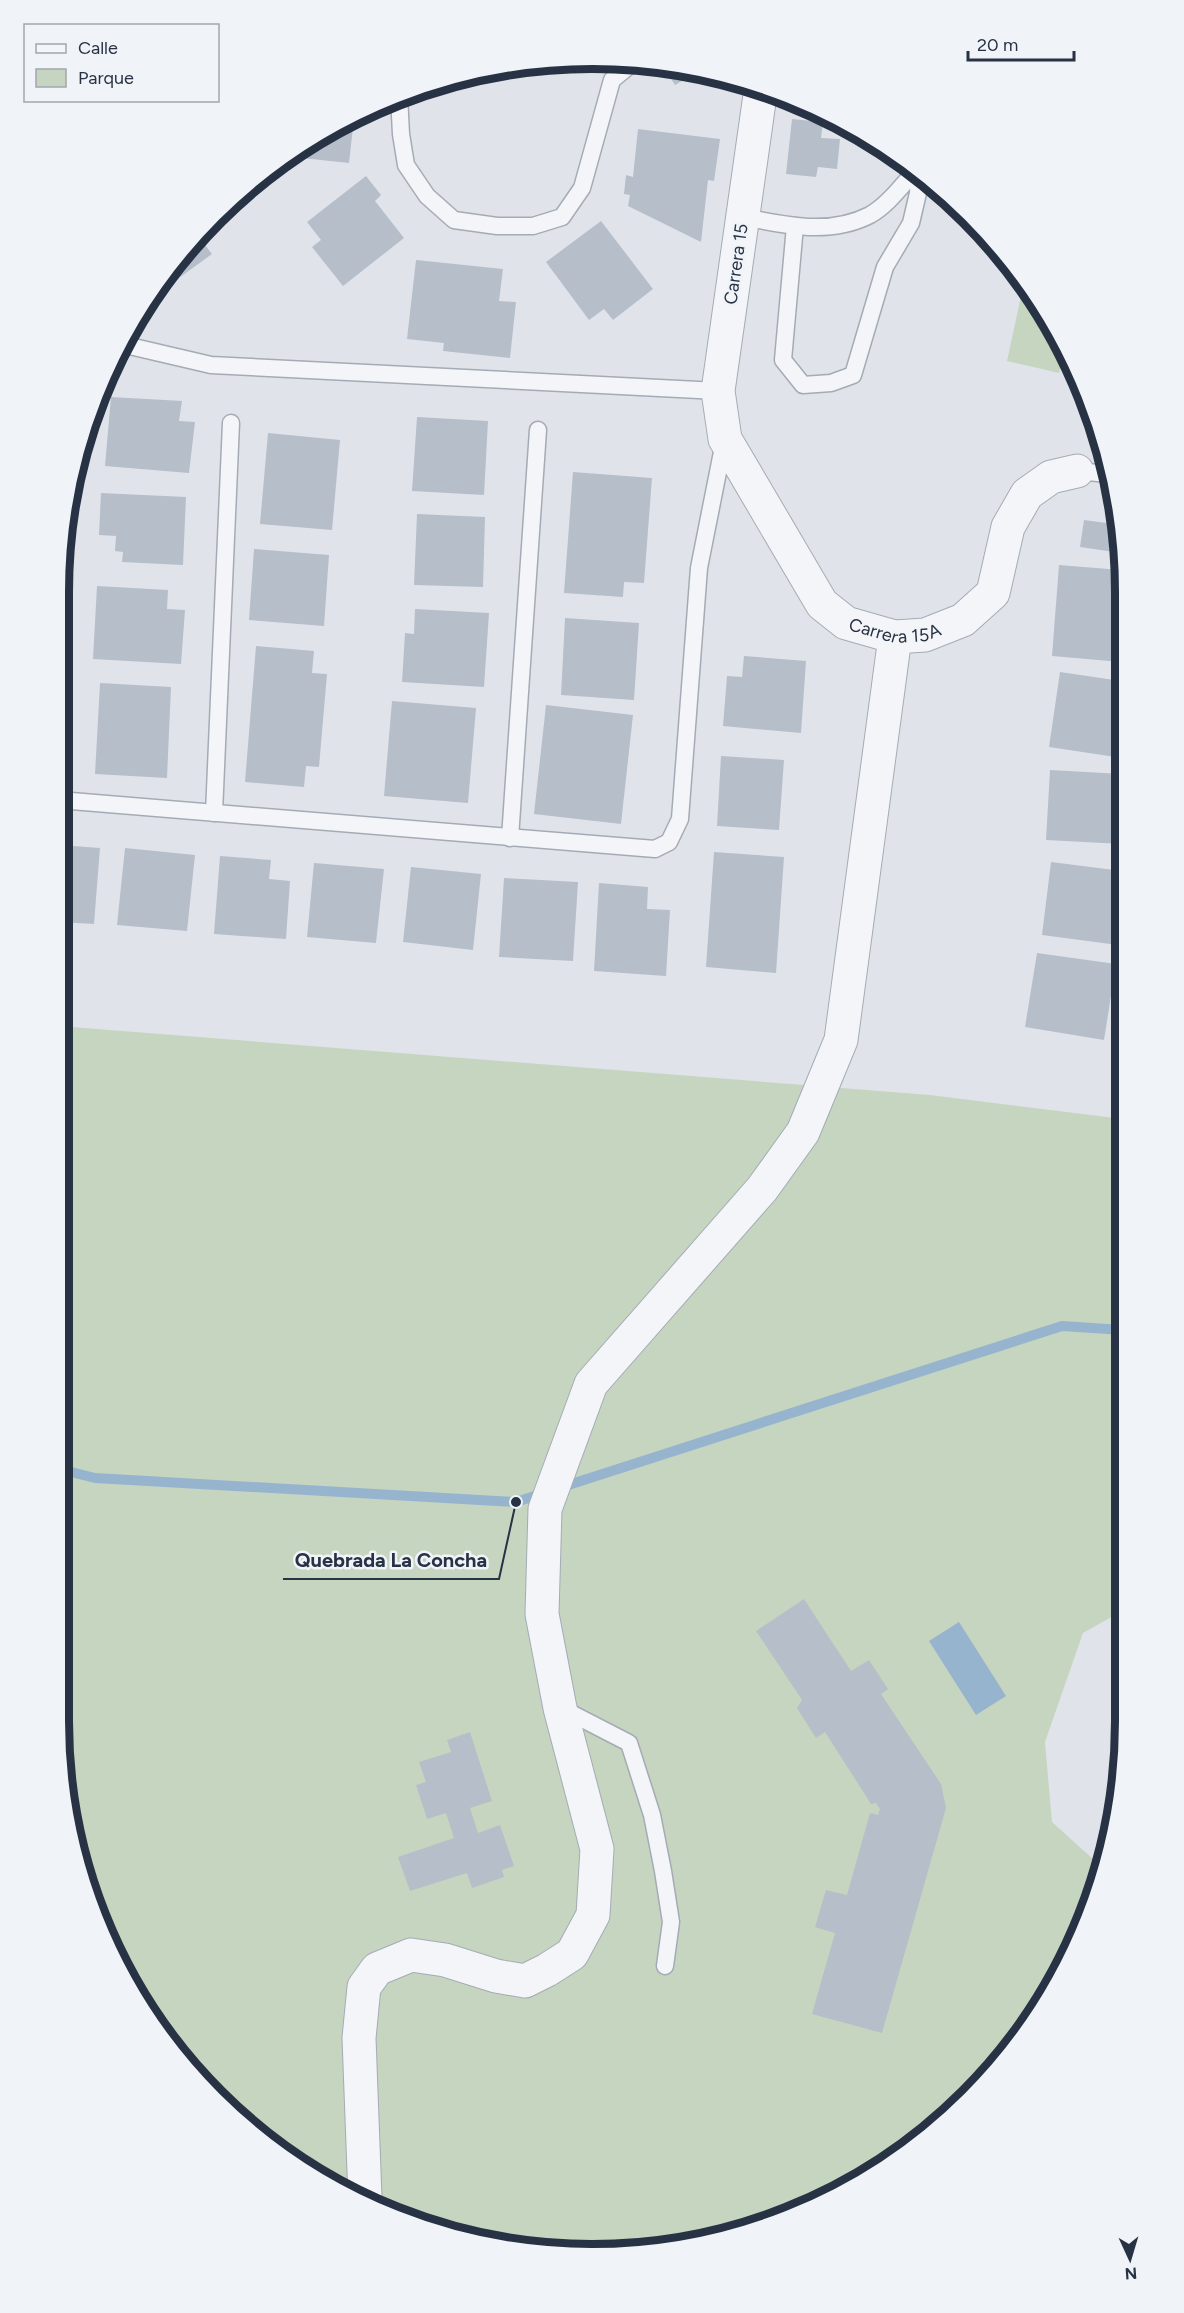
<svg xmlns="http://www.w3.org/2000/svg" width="1184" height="2313" font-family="Figtree,sans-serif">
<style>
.green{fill:#c6d5c0}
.water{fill:#97b4ce}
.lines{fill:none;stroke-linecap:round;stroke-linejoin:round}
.stream{stroke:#97b4ce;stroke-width:10}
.building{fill:#b6bec9}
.service-casing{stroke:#a5abb5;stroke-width:19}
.minor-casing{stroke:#a5abb5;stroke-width:35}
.service{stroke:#f3f5f8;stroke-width:16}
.minor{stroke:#f3f5f8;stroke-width:33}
.labels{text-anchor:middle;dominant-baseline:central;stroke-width:5;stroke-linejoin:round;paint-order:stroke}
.street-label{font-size:18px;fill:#273244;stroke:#f0f3f8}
.rim{fill:none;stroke:#273244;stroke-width:8}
.leader{fill:none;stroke:#273244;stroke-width:2}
.callout-dot{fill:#273244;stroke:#f0f3f8;stroke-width:2}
.callout-label{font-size:20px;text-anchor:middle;font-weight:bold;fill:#273244;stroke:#f0f3f8;stroke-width:5;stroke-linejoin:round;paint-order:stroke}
</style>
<rect width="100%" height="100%" fill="#e0e4ea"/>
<g class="green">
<polygon points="1024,282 1064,351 1059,373 1007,361"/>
<polygon points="59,1026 930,1095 1123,1119 1124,1610 1083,1633 1045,1742 1052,1822 1104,1869 1071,1957 969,2098 828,2199 661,2250 488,2244 325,2183 240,2122 169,2046 87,1893 59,1721"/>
</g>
<polygon class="water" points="959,1622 1006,1696 976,1715 929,1641"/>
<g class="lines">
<g class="stream">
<polyline points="59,1469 95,1478 516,1502 544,1493"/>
<polyline points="559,1488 1062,1326 1123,1330"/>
</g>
</g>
<g class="building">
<polygon points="669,67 699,71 675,85 665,69"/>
<polygon points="360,114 360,119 354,118 349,163 302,158 303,146 325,130"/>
<polygon points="792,119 823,122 821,138 840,139 837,169 818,167 816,177 786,174"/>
<polygon points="638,129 720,139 714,181 708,180 701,242 628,206 630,195 624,194 626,175 633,177"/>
<polygon points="366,176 381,195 375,201 404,238 343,286 312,247 321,240 307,222"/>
<polygon points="601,221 653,289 613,320 604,309 589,320 546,262"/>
<polygon points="198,236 212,254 172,283 169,278 157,286 169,268"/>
<polygon points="416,260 503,269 499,301 516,302 510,358 443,351 444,343 407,339"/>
<polygon points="111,397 182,401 179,421 195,422 189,473 105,466"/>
<polygon points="417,417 488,421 484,495 412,491"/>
<polygon points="268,433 340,440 332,530 260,524"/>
<polygon points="573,472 652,478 644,583 624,582 623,597 564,593"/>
<polygon points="101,493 186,497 183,565 122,562 123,552 115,551 116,536 99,535"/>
<polygon points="417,514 485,517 483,587 414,585"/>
<polygon points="1084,520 1121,525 1121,553 1080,547"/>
<polygon points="254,549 329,555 324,626 249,620"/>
<polygon points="1059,565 1121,570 1121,662 1052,656"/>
<polygon points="97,586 168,590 167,609 185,610 181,664 93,659"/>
<polygon points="415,609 489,613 484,687 402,682 405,633 414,634"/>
<polygon points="565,618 639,623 634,700 561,695"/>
<polygon points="256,646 314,651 312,673 327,674 319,767 306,766 304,787 245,782"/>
<polygon points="744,656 806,661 801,733 723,726 727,676 742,677"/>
<polygon points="1060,672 1121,681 1122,758 1049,747"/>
<polygon points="100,683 171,687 167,778 95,774"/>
<polygon points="392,701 476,708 468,803 384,796"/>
<polygon points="546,705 633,715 621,824 534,814"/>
<polygon points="721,756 784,760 779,830 717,826"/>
<polygon points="1050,770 1122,774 1122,844 1046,840"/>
<polygon points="59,845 100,848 94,924 59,922"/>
<polygon points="125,848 195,855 187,931 117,925"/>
<polygon points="714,852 784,857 776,973 706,967"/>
<polygon points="220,856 271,860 269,879 290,881 286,939 214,934"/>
<polygon points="1051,862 1122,871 1122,911 1118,945 1042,935"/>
<polygon points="314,863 384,869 376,943 307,937"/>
<polygon points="411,867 481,874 473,950 403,942"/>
<polygon points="504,878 578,882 573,961 499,957"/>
<polygon points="599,883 648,887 647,909 670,910 666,976 594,971"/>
<polygon points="1037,953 1116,964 1104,1040 1025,1027"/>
<polygon points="804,1599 851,1671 869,1660 888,1689 881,1694 941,1784 946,1808 882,2033 812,2014 835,1933 815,1927 826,1890 847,1895 870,1813 878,1815 880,1809 876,1803 871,1804 825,1732 816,1738 797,1708 802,1700 756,1631"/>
<polygon points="470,1732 492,1801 470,1808 478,1833 500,1825 514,1866 502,1870 504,1877 472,1888 467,1873 410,1891 398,1857 454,1838 446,1813 427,1819 416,1785 426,1782 419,1762 451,1752 447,1740"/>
</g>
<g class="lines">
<defs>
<g id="service">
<polyline points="399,96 401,134 406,165 427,196 454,220 497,226 533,226 562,217 582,188 612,80 635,61"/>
<path d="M743,217C786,225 829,236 870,215C888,205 903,184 917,169"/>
<polyline points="795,226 783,360 803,385 831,383 853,375 885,267 911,223 918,193 919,171"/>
<polyline points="121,344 211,365 718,391"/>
<polyline points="1077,471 1108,474"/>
<polyline points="59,800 655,849 669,842 680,819 699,568 724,442"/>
<polyline points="214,813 231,423"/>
<polyline points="510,838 538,430"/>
<polyline points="561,1708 629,1743 652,1815 663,1871 671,1922 665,1966"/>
</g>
<g id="minor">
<path id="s1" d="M761,88L718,391L725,439L822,604L846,623L895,637L925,635L963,620L993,593L1008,527L1027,494L1051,477L1077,471"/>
<polyline points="365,2198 359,2038 364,1987 377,1969 411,1955 445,1960 496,1976 525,1981 547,1970 572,1954 593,1915 597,1849 560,1708 542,1614 545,1509 591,1384 762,1189 803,1132 841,1040 895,637"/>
</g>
</defs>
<use href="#service" class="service-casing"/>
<use href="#minor" class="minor-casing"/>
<use href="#service" class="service"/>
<use href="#minor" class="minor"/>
</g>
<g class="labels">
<g class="street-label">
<text transform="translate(736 264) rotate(-82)">Carrera 15</text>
<text stroke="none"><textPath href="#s1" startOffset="627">Carrera 15A</textPath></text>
</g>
</g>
<path d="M0 0H1184V2313H0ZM592 69H592A523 523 0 0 1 1115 592V1721A523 523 0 0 1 592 2244H592A523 523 0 0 1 69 1721V592A523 523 0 0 1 592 69Z" fill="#f0f3f8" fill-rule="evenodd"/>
<path class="rim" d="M592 69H592A523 523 0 0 1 1115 592V1721A523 523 0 0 1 592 2244H592A523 523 0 0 1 69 1721V592A523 523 0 0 1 592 69Z"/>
<path class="leader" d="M516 1502L499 1579H283"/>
<circle class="callout-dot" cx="516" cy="1502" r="6"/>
<g class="callout-label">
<text x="391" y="1567">Quebrada La Concha</text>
</g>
<rect x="24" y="24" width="195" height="78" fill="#f0f3f8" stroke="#a0a6b0" stroke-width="1.5"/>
<rect x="36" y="44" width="30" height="9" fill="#f3f5f8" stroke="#a0a6b0" stroke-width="1.5"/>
<text x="78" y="54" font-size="18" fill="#273244">Calle</text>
<rect x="36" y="69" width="30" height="18" fill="#c6d5c0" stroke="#a0a6b0" stroke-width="1.5"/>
<text x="78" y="84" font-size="18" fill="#273244">Parque</text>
<g transform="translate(1130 2259) rotate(176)" stroke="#f0f3f8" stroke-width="4.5" paint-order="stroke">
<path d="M0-4.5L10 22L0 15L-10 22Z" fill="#273244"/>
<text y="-9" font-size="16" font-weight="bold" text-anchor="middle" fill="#273244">N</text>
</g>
<path d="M968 51v9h106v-9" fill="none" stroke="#273244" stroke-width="3"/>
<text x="977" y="51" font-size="18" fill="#273244" stroke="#f0f3f8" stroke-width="4.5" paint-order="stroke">20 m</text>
</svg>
